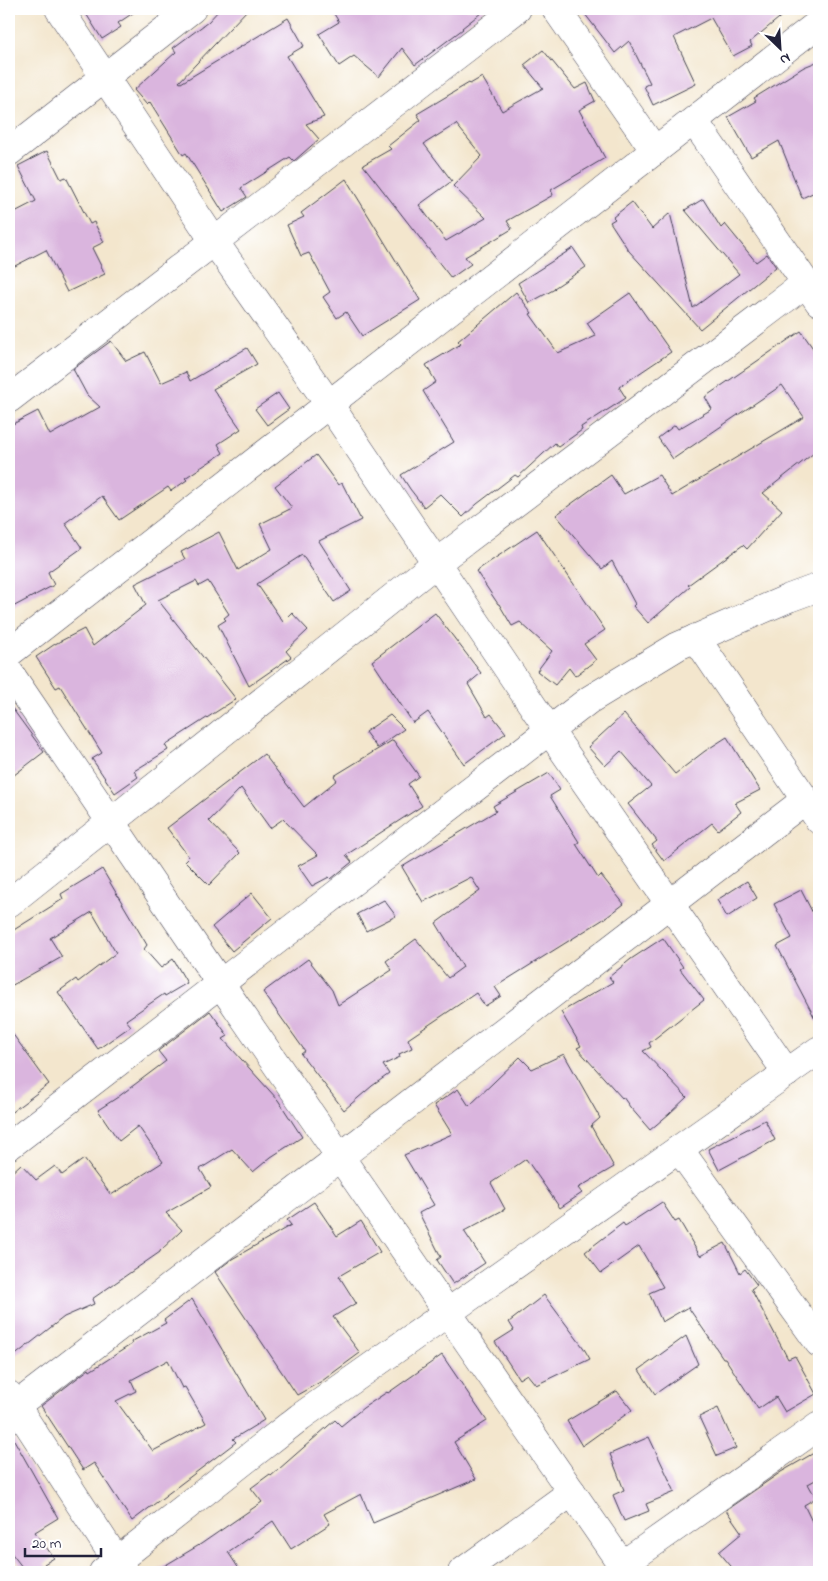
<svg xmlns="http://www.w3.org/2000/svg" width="828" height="1581" font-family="'Indie Flower',sans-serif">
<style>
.building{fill:#dab5de;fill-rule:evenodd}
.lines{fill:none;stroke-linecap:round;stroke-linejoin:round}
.street-casing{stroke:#413f51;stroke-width:29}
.street{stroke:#fff;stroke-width:28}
</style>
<rect width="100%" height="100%" fill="#fff"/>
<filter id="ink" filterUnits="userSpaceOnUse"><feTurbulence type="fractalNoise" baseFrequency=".02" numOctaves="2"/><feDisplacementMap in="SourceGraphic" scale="10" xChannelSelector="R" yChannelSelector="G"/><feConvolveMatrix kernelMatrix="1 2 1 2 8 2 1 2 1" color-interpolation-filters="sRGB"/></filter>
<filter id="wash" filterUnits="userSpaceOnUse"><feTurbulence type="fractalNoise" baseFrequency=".0096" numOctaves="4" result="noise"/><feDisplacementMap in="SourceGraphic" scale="20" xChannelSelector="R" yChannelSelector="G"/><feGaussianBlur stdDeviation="1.12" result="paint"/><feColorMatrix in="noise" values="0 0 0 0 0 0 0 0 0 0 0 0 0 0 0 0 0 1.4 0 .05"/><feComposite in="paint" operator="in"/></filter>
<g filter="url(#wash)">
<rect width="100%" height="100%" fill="#f3e6cd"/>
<g id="blocks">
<g class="building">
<polygon points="83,9 139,9 118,23 121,27 102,39"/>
<polygon points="220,9 248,9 179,82 181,83 288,18 304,46 287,56 324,117 306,124 319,139 294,161 290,157 241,188 247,197 223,212 186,153 183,155 150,102 147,105 134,90 176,52 173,48 208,22"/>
<polygon points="331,9 486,9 462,28 463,29 415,65 402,48 379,77 354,56 339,66 319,34 339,22"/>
<polygon points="581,9 790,9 750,42 752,46 733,56 711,18 674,37 696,84 653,105 644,86 650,83 629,41 615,53"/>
<path d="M543,50L575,89L587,83L595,101L579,110L605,158L551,190L553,195L507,221L512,229L465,257L471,264L451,278L363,165L391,149L388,146L421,120L417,114L469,83L470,84L482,77L502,111L543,88L524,65ZM456,124L482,156L453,186L486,218L446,241L419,205L452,181L424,144Z"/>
<polygon points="819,61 819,190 802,198 779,141 751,157 728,117 756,101 754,98 804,67"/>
<polygon points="47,151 61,179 66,177 90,224 94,222 104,242 92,248 105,274 67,292 46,250 9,269 9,215 36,201 18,166"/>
<polygon points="346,179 420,300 362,336 346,312 337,318 323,297 330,292 309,253 301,256 287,225 304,217 301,213"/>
<polygon points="703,199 721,228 725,224 756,262 767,254 776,267 700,329 629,251 610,222 615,219 613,217 632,202 652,229 670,213 693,308 739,274 685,210"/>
<polygon points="573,248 586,267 554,288 555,289 529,303 518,283"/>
<polygon points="516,292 532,313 530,314 558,353 596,336 587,323 630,293 671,352 619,387 626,398 581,427 582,430 558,447 555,443 518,477 515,475 477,504 463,517 440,494 424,507 410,489 401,475 454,442 423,391 436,382 426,365 461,344 458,341"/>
<polygon points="801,331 819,357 819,449 763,493 782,510 747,549 743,545 688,585 690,587 648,623 633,606 635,604 612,561 602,569 556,515 611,475 624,494 659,475 672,496 804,417 782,385 673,459 658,438 675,425 678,429 712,409 705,397"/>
<polygon points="111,341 126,361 145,352 161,383 186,372 190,381 247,348 257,364 213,389 241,429 218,444 223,453 185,478 187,480 171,491 168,487 119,520 102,496 65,523 82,548 48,572 54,585 9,609 9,426 38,411 50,435 100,407 87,395 73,369"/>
<polygon points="278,393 289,409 267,425 255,409"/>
<polygon points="316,455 338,485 342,483 361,520 319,541 351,591 334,602 302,555 257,584 283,622 292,613 308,630 286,651 291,657 249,686 218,625 226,620 224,618 229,614 208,581 199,586 196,581 158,600 236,699 165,745 168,750 134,771 138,777 115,793 92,759 102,753 60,686 56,688 36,657 55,644 84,629 93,646 146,605 135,584 185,559 181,552 219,532 238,570 272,549 260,524 292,508 275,486"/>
<polygon points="537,530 605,630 584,644 596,660 575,676 569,668 555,685 537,671 552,651 520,622 512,626 499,604 498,604 476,571"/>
<polygon points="435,613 481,673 468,684 487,717 491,714 506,733 464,764 428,712 413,723 372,661"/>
<polygon points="9,704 44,752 9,779"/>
<polygon points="624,714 675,774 705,751 727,737 760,790 735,803 741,812 718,830 712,823 664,861 652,845 657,841 628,804 651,786 621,751 605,766 588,747"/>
<polygon points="390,715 404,729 377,748 365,732"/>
<polygon points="393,740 419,776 408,784 422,806 346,855 352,862 331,879 329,877 312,886 298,866 318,855 283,819 270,828 241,788 209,821 240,853 209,885 185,861 189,857 167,828 264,754 304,807 337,780 334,776"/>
<polygon points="549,773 560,790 550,796 579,842 576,844 598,878 601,875 624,904 607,917 495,987 501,996 485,1006 476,993 408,1039 412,1048 399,1054 400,1057 383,1065 389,1074 372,1086 344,1110 301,1054 305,1051 263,992 308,959 332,990 338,1005 392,970 386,961 416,939 448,978 463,967 436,923 480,891 471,877 423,902 402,867 496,811 493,806"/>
<polygon points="102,869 147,945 144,949 161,968 173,959 187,983 165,996 164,994 126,1020 131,1026 98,1049 58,992 76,979 78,982 116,953 92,912 50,938 62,957 9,987 9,933 63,899 61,894"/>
<polygon points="747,881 757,898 727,917 717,900"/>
<polygon points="801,890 819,925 819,1026 777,946 792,938 774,904"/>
<polygon points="252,893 272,918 232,951 212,927"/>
<polygon points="384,900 396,916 366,931 357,914"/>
<polygon points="663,938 683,967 680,969 704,1000 649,1043 651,1047 643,1051 687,1097 669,1114 650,1130 630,1107 623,1097 622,1098 577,1048 581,1046 561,1012 613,982 609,977 631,959"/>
<polygon points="210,1011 228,1036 223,1039 278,1100 302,1137 271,1157 253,1172 232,1149 200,1169 211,1187 166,1213 182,1230 160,1251 160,1252 92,1299 94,1304 64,1317 9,1360 9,1175 21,1164 36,1180 55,1166 62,1175 84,1159 111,1195 163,1162 138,1126 119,1141 98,1110 118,1097 166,1061 158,1051"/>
<polygon points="9,1029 49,1084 9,1114"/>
<polygon points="564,1054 600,1118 591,1126 614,1167 578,1188 582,1193 560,1208 526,1159 491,1183 505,1209 464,1231 485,1263 453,1284 437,1260 441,1257 419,1213 434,1205 404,1155 452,1134 434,1105 458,1089 469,1106 520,1057 532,1069"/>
<polygon points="765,1120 775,1140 719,1170 708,1149"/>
<polygon points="314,1202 337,1236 361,1221 380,1252 339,1276 356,1303 333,1317 360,1353 322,1381 297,1395 215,1272 232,1259 291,1225 287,1220"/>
<polygon points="662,1202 675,1222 679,1220 700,1256 725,1243 740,1273 745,1269 757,1285 751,1289 788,1359 795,1356 816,1394 785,1412 776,1397 758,1409 725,1358 723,1358 688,1307 662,1322 649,1293 663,1287 639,1246 601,1273 585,1252 623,1223 625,1226"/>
<polygon points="544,1295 583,1347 590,1359 536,1385 527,1374 519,1379 495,1342 514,1330 509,1322"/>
<path d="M192,1299L264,1420L233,1439L236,1442L132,1521L94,1463L83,1470L41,1406L89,1369L90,1371L132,1344L131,1342L166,1323L164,1320ZM168,1360L182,1388L185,1387L206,1423L153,1451L116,1401L136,1391L131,1380Z"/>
<polygon points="686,1336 698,1364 655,1394 639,1370"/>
<polygon points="442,1355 487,1421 454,1442 476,1479 373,1523 361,1494 324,1514 330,1524 291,1549 273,1521 228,1552 241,1572 154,1572 201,1544 262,1502 251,1488 270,1474 271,1476 335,1420 341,1426 363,1408 387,1392 388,1393"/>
<polygon points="617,1391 632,1410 582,1446 567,1421"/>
<polygon points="718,1408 736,1448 717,1456 699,1417"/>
<polygon points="9,1431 58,1518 35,1532 54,1558 44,1564 51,1572 26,1572 9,1550"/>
<polygon points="649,1437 675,1492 646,1504 649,1511 624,1521 613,1495 624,1490 610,1454"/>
<polygon points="819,1450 819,1478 808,1484 816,1498 804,1505 819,1536 819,1572 736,1572 719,1552 742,1533 726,1510 781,1472"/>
</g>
</g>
</g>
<g filter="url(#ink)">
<use href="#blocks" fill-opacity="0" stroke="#413f51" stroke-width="1"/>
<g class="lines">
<defs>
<g id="street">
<polyline points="59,9 214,241 329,404 549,730 787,1073"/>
<polyline points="556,9 655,151"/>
<polyline points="694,121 819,302"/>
<polyline points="9,152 192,9"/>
<polyline points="9,399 517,9"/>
<polyline points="696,638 819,820"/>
<polyline points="9,653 819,23"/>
<polyline points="9,672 220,983 627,1572"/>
<polyline points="9,903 436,563 806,283"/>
<polyline points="9,1146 589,700 678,646 789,598 819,587"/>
<polyline points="679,1149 819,1343"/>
<polyline points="9,1395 124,1572"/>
<polyline points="9,1411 805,800"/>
<polyline points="622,1565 819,1426"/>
<polyline points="103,1572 300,1417 819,1050"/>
<polyline points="462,1572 572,1492"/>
</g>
</defs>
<use href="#street" class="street-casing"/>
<use href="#street" class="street"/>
</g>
</g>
<rect width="828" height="1581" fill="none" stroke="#fff" stroke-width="30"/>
<g transform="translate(780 48) rotate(155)" stroke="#ffffff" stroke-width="4" paint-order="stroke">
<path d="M0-4L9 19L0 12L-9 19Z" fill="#22223b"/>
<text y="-8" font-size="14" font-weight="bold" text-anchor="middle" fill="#22223b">N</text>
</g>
<path d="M25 1548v8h76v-8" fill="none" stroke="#22223b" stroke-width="2.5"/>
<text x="32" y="1548" font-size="15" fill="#22223b" stroke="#ffffff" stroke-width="4" paint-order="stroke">20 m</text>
</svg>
